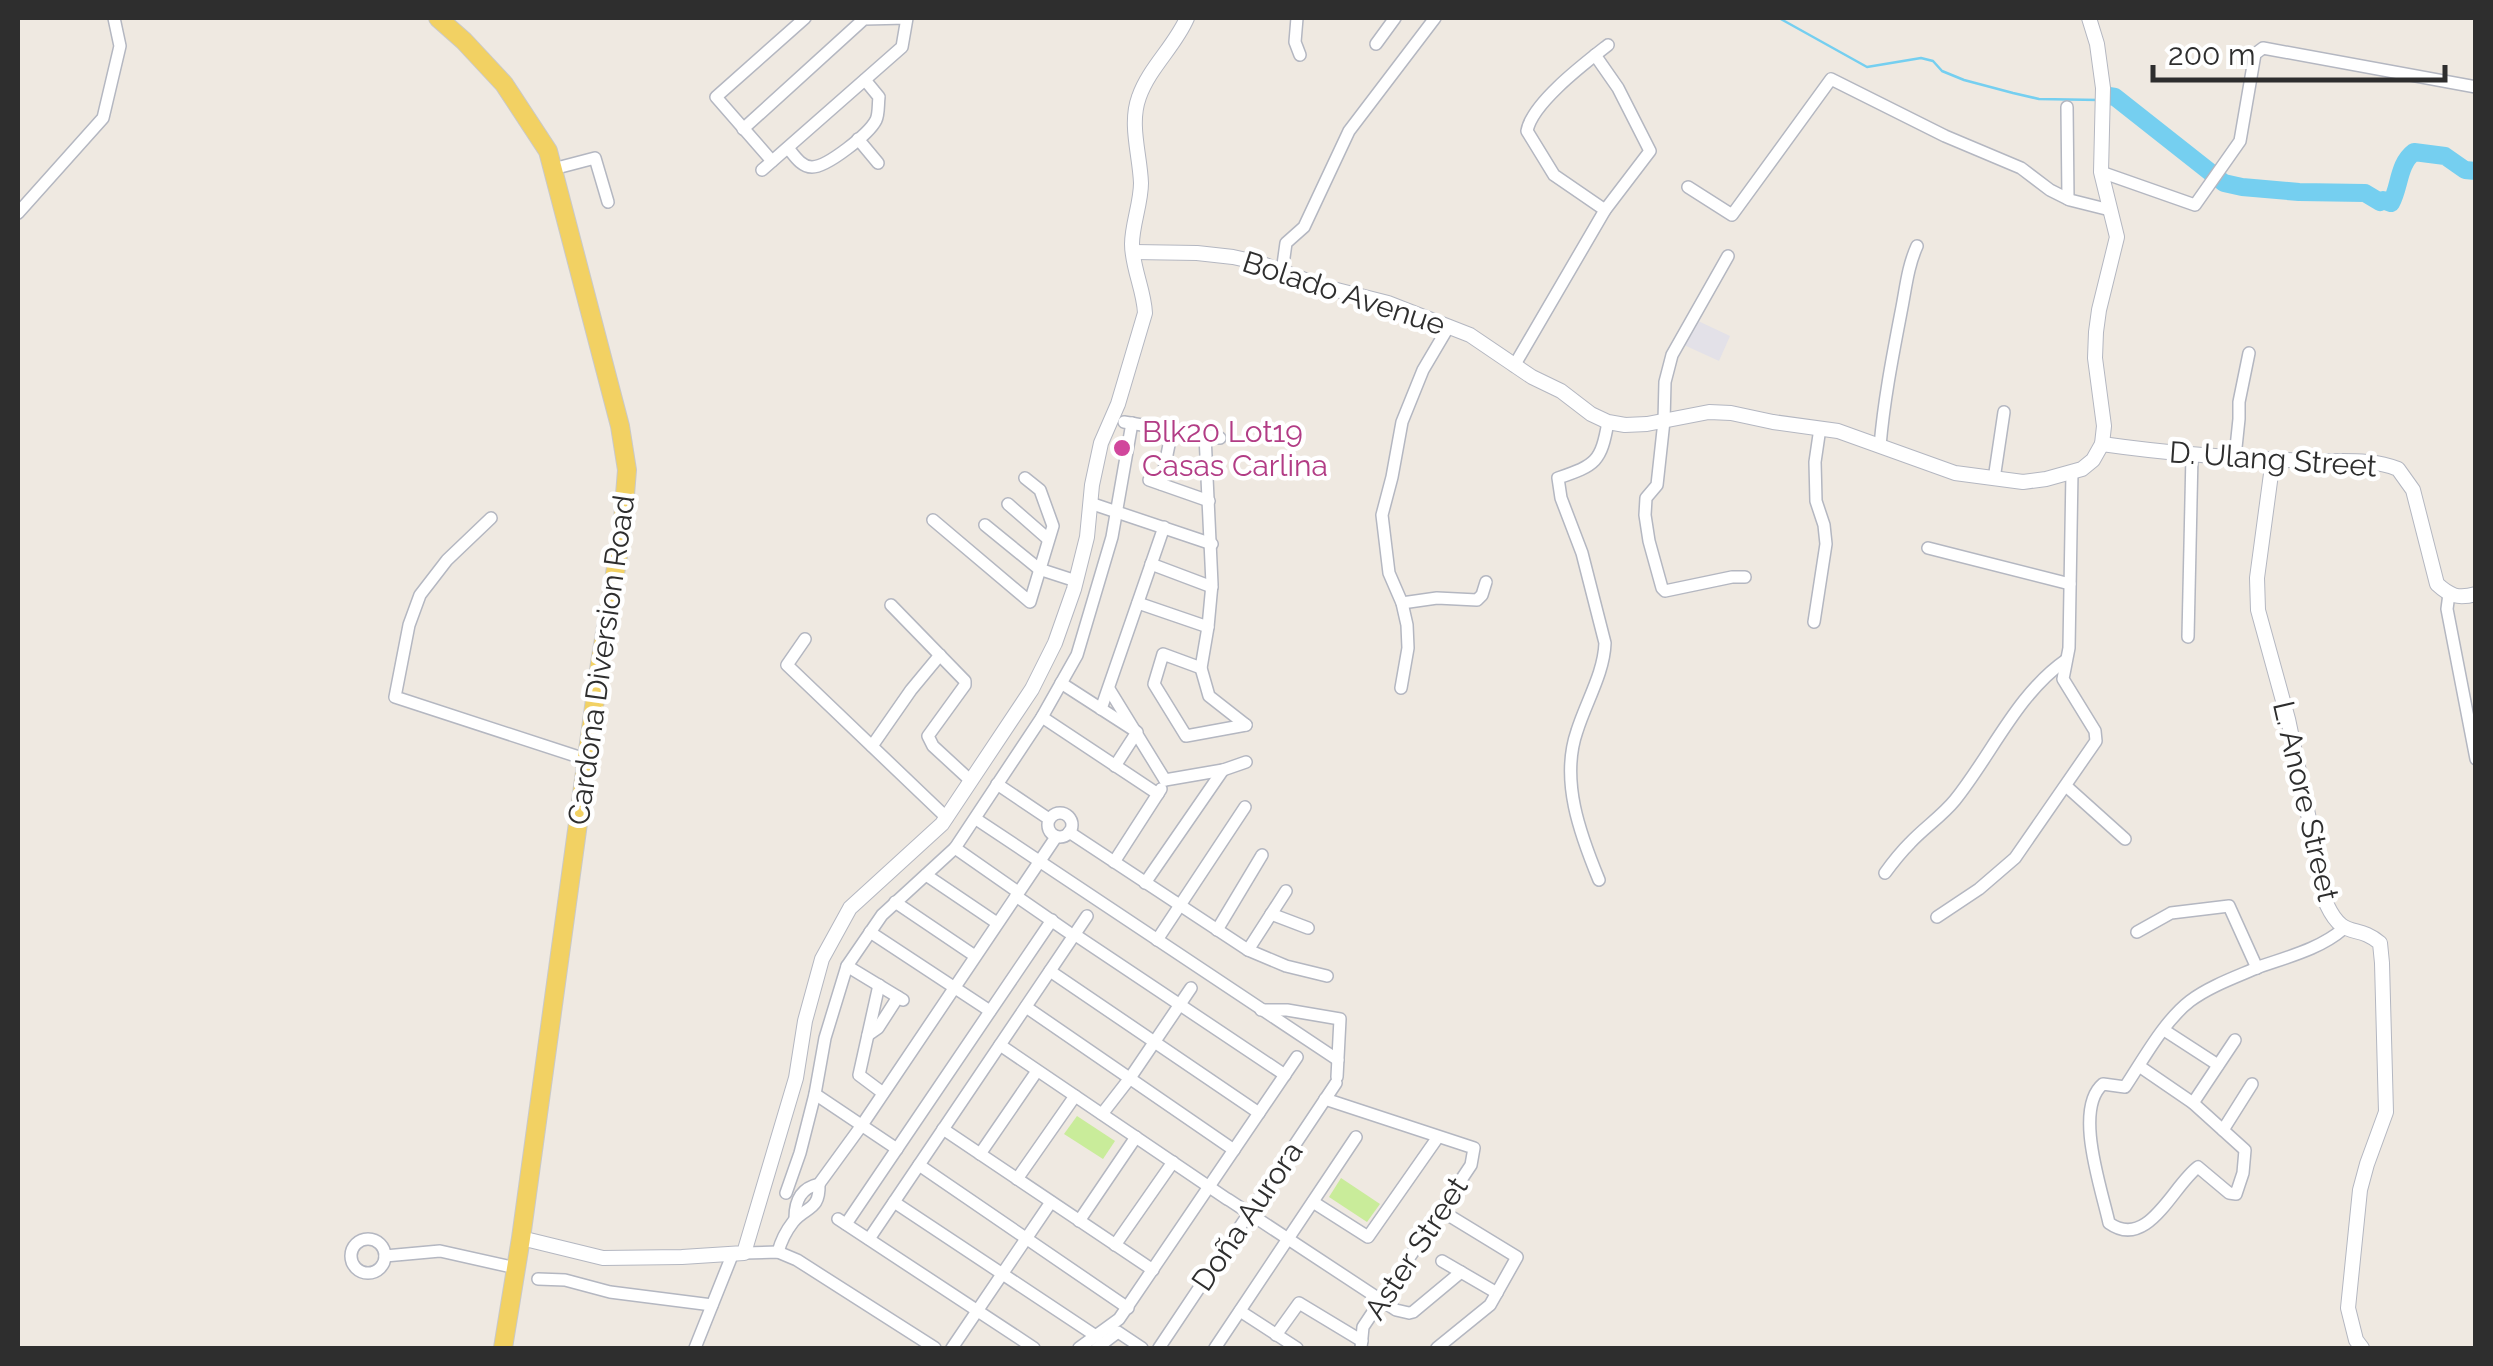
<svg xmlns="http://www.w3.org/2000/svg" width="2493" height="1366" font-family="Raleway,sans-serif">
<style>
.industrial{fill:#e3e1e8}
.pitch{fill:#c9ec9a}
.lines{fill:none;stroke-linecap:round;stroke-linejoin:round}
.stream{stroke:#75cff0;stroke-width:2.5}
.river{stroke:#75cff0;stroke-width:18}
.minor-casing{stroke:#b4b7c1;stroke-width:14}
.tertiary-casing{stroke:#b4b7c1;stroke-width:16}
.primary-casing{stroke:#c9c9c9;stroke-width:20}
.minor{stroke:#fff;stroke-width:11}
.tertiary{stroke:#fff;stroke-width:14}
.primary{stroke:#f2d163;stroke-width:18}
.hotel-dot{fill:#d1479c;stroke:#fff;stroke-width:4}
.labels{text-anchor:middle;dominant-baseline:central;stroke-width:9;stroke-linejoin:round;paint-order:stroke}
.street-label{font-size:30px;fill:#2e2e2e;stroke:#fff}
.hotel-label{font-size:30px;fill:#b23c85;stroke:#fff;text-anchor:start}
</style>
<rect width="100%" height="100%" fill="#efe9e1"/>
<polygon class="industrial" points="1696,320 1730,336 1719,361 1684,345"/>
<g class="pitch">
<polygon points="1077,1116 1115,1141 1103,1159 1064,1134"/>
<polygon points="1341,1178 1380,1204 1367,1222 1329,1197"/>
</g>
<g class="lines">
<polyline class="stream" points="1779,18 1867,67 1921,58 1933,61 1942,71 1964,80 2013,93 2039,99 2099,100"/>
<path class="river" d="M2109,96L2115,97L2224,183L2242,187L2299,192L2365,193L2380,202L2383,200L2391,203C2400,187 2398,164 2414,152L2445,156L2465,170L2476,171"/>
<defs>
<g id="minor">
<polyline points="1297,18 1295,42 1300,55"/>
<polyline points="1376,44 1395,18"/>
<polyline points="2067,107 2068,199"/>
<polyline points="743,129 864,19 907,18 902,47 762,170"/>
<polyline points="858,139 878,163"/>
<path d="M788,148C794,155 801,167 812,167C827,167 869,134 876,120C879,114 878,104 879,97L865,80"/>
<polyline points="772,161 716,97 805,18"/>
<polyline points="553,169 595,158 608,202"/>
<polyline points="2101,172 2195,205 2240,141 2255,54 2263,48 2476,87"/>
<polyline points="1688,187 1732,215 1831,79 1945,136 2021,168 2050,190 2070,200 2110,210"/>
<path d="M1605,210L1554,175L1527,131C1532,103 1585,63 1608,45"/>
<polyline points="18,213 103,118 120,46 114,18"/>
<polyline points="1728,256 1672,355 1665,382 1664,421 1657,485 1646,498 1645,515 1649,541 1662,588 1665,591 1732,577 1745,577"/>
<polyline points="1282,272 1286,243 1304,227 1349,131 1435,18"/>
<polyline points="1514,366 1605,210 1650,151 1618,88 1595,55"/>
<polyline points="1124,422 1220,438"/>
<polyline points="1205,435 1212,584 1208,627 1201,668 1209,696 1246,725"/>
<path d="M1880,446C1884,399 1893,354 1902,307C1906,286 1908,266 1917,246"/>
<polyline points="2235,457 2239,419 2239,402 2249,353"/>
<polyline points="1994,479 2004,412"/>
<polyline points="1149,480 1209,501"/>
<polyline points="1161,484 1172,430"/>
<polyline points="1090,503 1212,544"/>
<polyline points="1008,504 1048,539"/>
<polyline points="491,518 447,560 420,595 409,625 395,697 588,760"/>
<polyline points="933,520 1030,602 1053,526 1040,490 1025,478"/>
<polyline points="985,525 1039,569 1076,581"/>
<polyline points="1928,548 2070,584"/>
<polyline points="1151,564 1212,587"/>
<polyline points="2449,594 2447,609 2476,759"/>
<polyline points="1138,603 1208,627"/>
<polyline points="1402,603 1437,598 1477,600 1482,595 1486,582"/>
<polyline points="891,605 965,681 965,685 928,736 933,746 971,781"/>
<polyline points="1814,622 1826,544 1824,525 1816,501 1815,462 1820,428"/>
<polyline points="2188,637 2192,455"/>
<polyline points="805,639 787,665 947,818"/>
<polyline points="1201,668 1163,654 1154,684 1186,736 1246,725"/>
<polyline points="1061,683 1137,732 1115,766"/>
<polyline points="1401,688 1408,648 1407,625 1402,603 1389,573 1382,515 1392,477 1402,422 1423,370 1449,326"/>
<polyline points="1109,689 1165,780"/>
<polyline points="1101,709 1164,527"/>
<polyline points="1042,717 1158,794"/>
<polyline points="872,746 911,690 940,655"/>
<polyline points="1165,780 1223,770 1246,762"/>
<polyline points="997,784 1049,819"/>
<polyline points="2066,786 2125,839"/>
<circle cx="1060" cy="825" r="12"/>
<polyline points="976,819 1338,1060"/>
<polyline points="1069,832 1248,950 1286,966 1327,976"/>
<polyline points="955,848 1018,892"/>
<polyline points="1114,862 1161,789"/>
<path d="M1885,873C1893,862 1901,852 1910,843C1924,828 1942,816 1955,800C1992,754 2017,694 2066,660"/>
<polyline points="926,875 997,923"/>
<path d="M1599,880C1580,834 1560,780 1577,731C1586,702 1604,673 1605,643L1582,553L1561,498L1558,478C1596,465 1601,462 1608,422"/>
<polyline points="1145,883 1223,770"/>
<polyline points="1016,896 1068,932"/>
<polyline points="895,902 975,956"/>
<polyline points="1271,914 1308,928"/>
<polyline points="1937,917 1979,889 2015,858 2096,741 2095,731 2063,679 2069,648 2072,472"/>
<polyline points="1217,930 1262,855"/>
<polyline points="870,932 990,1011"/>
<polyline points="2137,932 2171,913 2229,906 2257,968"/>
<polyline points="1074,934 1285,1075"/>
<polyline points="1157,940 1245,807"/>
<polyline points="1248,950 1286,891"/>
<polyline points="847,966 903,1000"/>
<polyline points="1050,971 1259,1113"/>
<polyline points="879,985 859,1075 883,1093"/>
<polyline points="1026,1007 1234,1150"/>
<polyline points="1261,1010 1287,1010 1340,1019 1337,1077"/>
<polyline points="2164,1030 2218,1065"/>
<polyline points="868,1035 878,1028 898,997"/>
<polyline points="1000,1045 1227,1199"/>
<path d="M2139,1066L2193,1103L2245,1150L2243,1173L2236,1194L2229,1193L2198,1167C2173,1185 2148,1251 2109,1223C2102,1190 2073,1109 2103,1084L2125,1087C2143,1060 2164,1021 2190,1001C2210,986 2236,977 2259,967C2287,957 2320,949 2343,929"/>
<polyline points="815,1094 897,1149"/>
<polyline points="1325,1099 1474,1148 1471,1165 1363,1327 1361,1348"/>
<polyline points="2193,1103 2235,1040"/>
<polyline points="1102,1114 1130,1078 1191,988"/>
<polyline points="943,1129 1153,1270"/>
<polyline points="2223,1130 2252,1084"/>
<polyline points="980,1154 1037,1071"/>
<polyline points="919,1165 1128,1308"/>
<polyline points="1017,1179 1075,1096"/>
<polyline points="786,1193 800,1153 815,1094 825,1038 847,966 882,915 955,848 1042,717 1077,655 1112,537 1132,423"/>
<polyline points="1229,1200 1396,1310 1409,1313 1413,1312 1461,1272"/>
<polyline points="894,1202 1096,1336"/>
<polyline points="1313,1202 1368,1237 1438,1137"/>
<path d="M795,1218C795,1200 801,1188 819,1184L862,1125L1056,837"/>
<polyline points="838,1219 1034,1348"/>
<polyline points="1079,1221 1136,1137"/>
<polyline points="846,1224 1052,920"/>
<polyline points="869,1239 1087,916"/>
<circle cx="368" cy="1256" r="17"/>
<polyline points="1115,1245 1173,1162"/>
<path d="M778,1252C781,1241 786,1231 793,1222C806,1206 820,1211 819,1184"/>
<polyline points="744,1253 778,1252 797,1260 935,1348"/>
<polyline points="385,1256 440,1251 516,1268"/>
<polyline points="1442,1261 1497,1293"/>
<polyline points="538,1279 565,1280 610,1292 712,1305"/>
<polyline points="1240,1311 1297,1348"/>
<polyline points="1276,1335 1299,1303 1362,1341"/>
<polyline points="695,1348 733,1253"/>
<polyline points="952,1348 1051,1202"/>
<polyline points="1079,1348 1119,1319 1297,1057"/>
<polyline points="1097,1348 1118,1332 1142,1348"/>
<polyline points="1159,1348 1336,1083"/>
<polyline points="1215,1348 1356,1137"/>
<polyline points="1437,1348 1490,1305 1517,1257 1440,1210"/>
</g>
<g id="tertiary">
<polyline points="1134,252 1197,253 1233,257 1260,263 1321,286 1388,303 1470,335 1532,377 1561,391 1591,414 1608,422 1625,425 1647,424 1709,412 1731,413 1773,422 1838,431 1955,473 2023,482 2046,479 2082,469 2093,460 2102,444 2104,426 2095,358 2096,332 2099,310 2117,237 2101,172 2103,88 2097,44 2089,18"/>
<path d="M2102,444C2172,454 2242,459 2313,461C2342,462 2371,458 2398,469L2413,490L2437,584C2450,596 2458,599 2476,594"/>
<path d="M2273,459L2257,578L2258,610L2288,719L2327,905C2344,941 2357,923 2380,943L2382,963L2386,1112L2367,1164L2360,1190L2348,1308L2356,1340L2362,1348"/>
<path d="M521,1238L603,1258L682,1257L744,1253L796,1078L805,1021L822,959L850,908L942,824L1032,689L1055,643L1074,589L1087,537L1092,485L1101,443L1118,404L1145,313C1144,290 1132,267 1132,244C1132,225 1141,203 1141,183C1140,155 1129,124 1139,97C1149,68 1175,46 1187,18"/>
</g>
<polyline id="primary" points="438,18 464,41 504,84 548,151 620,426 627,470 622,532 600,663 521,1238 503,1348"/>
</defs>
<use href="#minor" class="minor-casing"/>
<use href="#tertiary" class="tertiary-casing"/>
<use href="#primary" class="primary-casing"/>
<use href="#minor" class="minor"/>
<use href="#tertiary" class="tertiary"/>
<use href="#primary" class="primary"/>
</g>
<circle class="hotel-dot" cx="1122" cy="448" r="10"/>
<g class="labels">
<g class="street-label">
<text transform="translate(1344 293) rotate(18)">Bolado Avenue</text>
<text transform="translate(2273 459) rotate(4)">D. Ulang Street</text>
<text transform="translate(601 660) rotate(-82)">Cardona Diversion Road</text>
<text transform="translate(2306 801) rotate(77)">L. Anore Street</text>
<text transform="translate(1247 1216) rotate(-56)">Doña Aurora</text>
<text transform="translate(1416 1248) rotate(-57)">Aster Street</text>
</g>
<g class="hotel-label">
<text x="1142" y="431">Blk20 Lot19<tspan x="1142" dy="34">Casas Carlina</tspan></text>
</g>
</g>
<rect width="2493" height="1366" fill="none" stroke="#2e2e2e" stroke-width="40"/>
<path d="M2153 65v15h292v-15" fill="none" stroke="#2e2e2e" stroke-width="5"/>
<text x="2168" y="65" font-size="30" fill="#2e2e2e" stroke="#ffffff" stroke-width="8" paint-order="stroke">200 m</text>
</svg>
